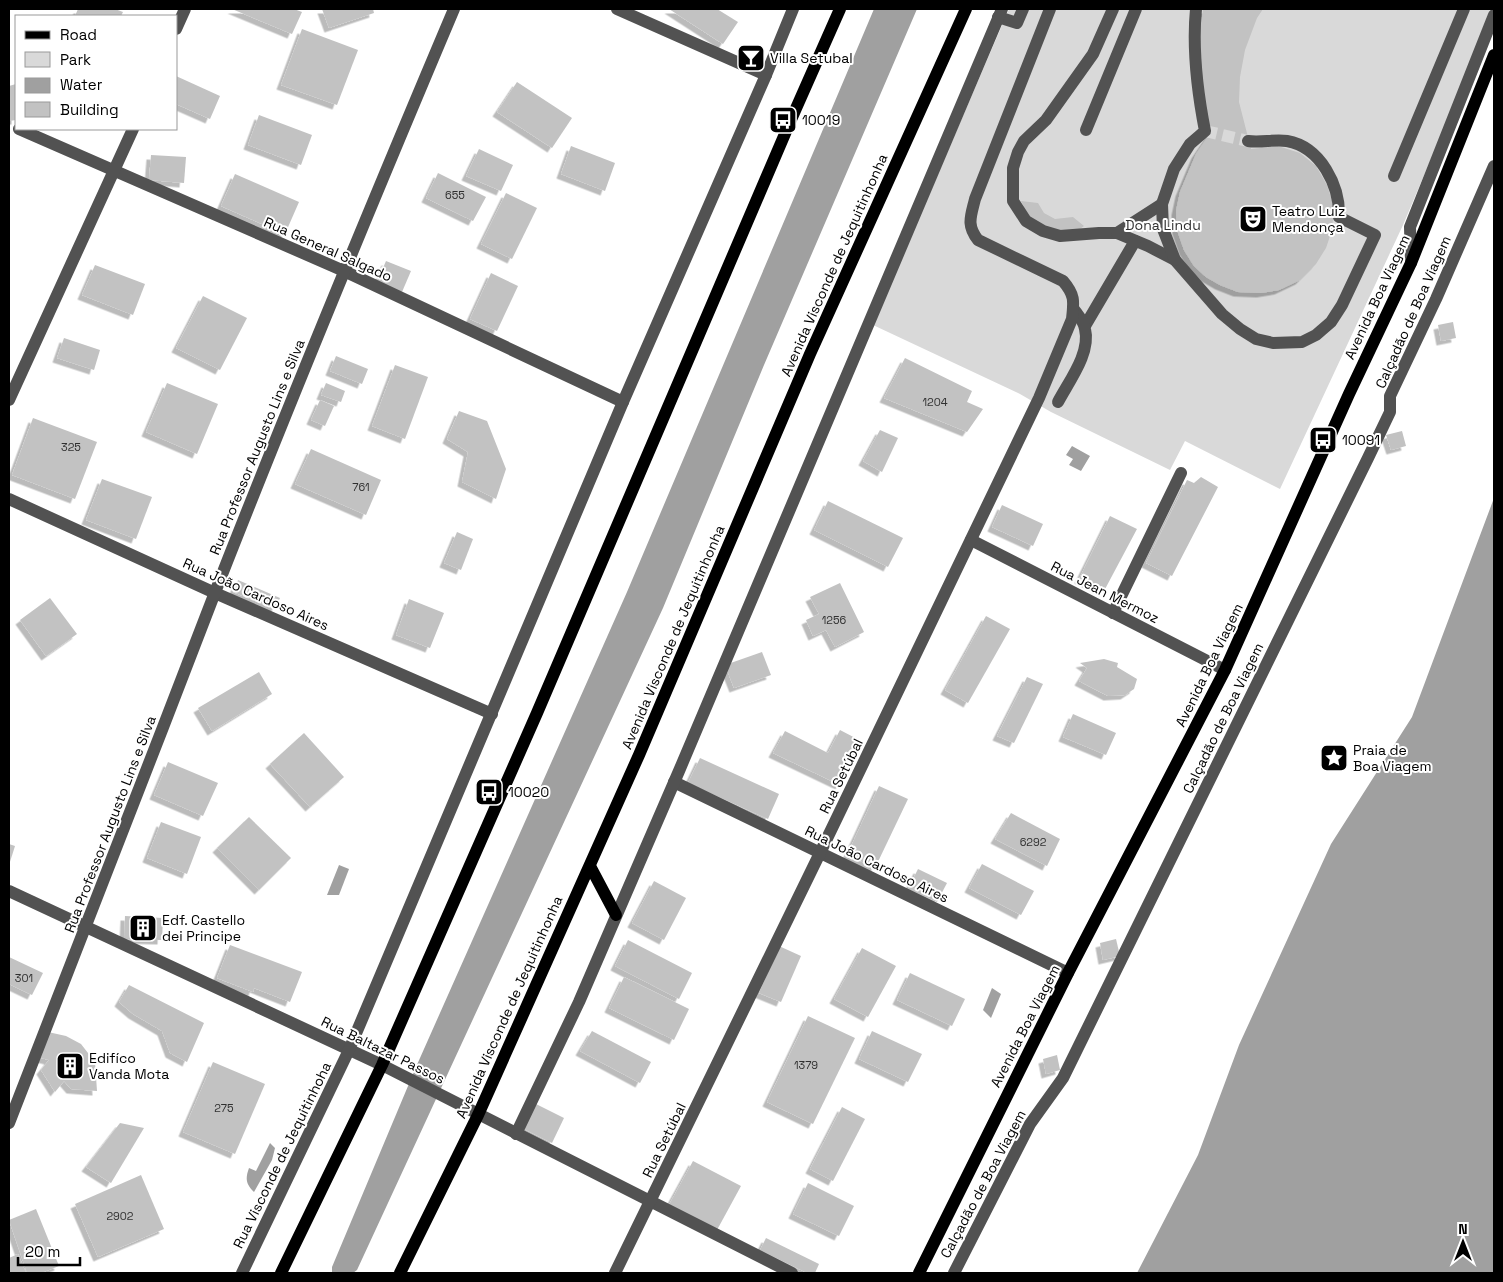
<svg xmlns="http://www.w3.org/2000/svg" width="1503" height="1282" font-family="'Space Grotesk',sans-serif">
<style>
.green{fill:#d9d9d9}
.water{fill:#a0a0a0}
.building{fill:#c2c2c2;filter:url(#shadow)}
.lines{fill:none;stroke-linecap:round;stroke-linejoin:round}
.minor-tunnel{stroke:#d9d9d9;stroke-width:12;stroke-dasharray:12 6;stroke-linecap:butt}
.minor{stroke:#525252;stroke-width:12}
.major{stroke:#000;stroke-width:12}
.labels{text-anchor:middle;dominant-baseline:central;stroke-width:4;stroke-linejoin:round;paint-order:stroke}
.number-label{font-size:11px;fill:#303030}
.poi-label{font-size:14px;fill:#000;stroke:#fff;text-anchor:start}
.park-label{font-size:14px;fill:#303030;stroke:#fff}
.street-label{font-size:14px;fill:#000;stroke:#fff}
</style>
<defs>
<filter id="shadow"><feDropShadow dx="-4.5" dy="4.5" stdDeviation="0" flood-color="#0004"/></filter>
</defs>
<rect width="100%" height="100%" fill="#fff"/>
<polygon class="green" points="1009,9 1490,9 1455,102 1403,225 1280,489 1185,441 1170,470 1051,412 1020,394 873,325"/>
<g class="water">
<polygon points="874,9 917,9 764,365 663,608 357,1270 353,1273 332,1273 332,1267 416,1067 627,592"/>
<polygon points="1072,446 1090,456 1081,471 1069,465 1073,459 1066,455"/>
<polygon points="1494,498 1494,1273 1137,1273 1198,1155 1239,1045 1331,844 1412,717"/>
<polygon points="339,865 349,869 339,895 327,895"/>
<polygon points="992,988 1001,994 991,1018 983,1010"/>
<path d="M270,1143L275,1148L272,1160L254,1192C246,1184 245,1179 249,1168L256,1171Z"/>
</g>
<g class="building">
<polygon points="78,9 115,9 123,12 121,16 75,16"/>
<polygon points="232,9 294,9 302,12 292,34"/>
<polygon points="322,9 373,9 374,13 329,28"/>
<polygon points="669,9 717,9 738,22 723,44"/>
<polygon points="1203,9 1263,9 1257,18 1245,50 1240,77 1239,102 1251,149 1278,146 1300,153 1316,166 1327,185 1332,201 1333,218 1332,230 1326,248 1316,264 1300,280 1279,290 1261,293 1238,292 1220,285 1206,277 1194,266 1184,250 1177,230 1176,211 1180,192 1196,154 1211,132 1204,104 1200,32"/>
<polygon points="302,29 358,50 337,105 281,85"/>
<polygon points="176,76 220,96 210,119 176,104"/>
<polygon points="517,82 572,118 552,148 497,112"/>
<polygon points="16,84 16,120 9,121 9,86"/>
<polygon points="259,115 312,135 301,165 248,145"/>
<polygon points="571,146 615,163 605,191 561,174"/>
<polygon points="479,149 513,165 501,191 466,176"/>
<polygon points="151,155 186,157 184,183 149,180"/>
<polygon points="438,173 486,197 473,221 426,198"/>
<polygon points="235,174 299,202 285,234 221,206"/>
<polygon points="506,193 537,208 512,259 481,244"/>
<polygon points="1021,201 1038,203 1044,213 1055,219 1073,217 1084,226 1077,231 1068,233 1031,221"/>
<polygon points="386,261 411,271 402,292 377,282"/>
<polygon points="95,265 145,284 133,315 82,295"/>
<polygon points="491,273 518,286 497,331 470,319"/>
<polygon points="203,296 247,318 220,370 176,348"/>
<polygon points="1453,322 1456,338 1441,341 1438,325"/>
<polygon points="64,338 100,350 94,370 57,358"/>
<polygon points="336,356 368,369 362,384 330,371"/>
<polygon points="905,358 972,391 967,402 983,409 967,432 884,398"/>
<polygon points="395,365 428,377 405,439 372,426"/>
<polygon points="167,383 218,404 197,454 146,432"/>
<polygon points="326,383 345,391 341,402 321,395"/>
<polygon points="320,400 334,406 325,426 311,420"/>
<polygon points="459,411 487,421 506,469 496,499 462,482 468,452 447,439"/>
<polygon points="33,418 97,442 75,499 12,475"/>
<polygon points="880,430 898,438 882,472 863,461"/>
<polygon points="1402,431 1406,446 1391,450 1386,435"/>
<polygon points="311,449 381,480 366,515 295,484"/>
<polygon points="1201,477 1218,487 1172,576 1146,563 1187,480 1194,483"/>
<polygon points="102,479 152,497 136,539 86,520"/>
<polygon points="828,501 903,538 888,567 814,530"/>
<polygon points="1002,505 1043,524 1033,546 992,527"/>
<polygon points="1110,516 1137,529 1104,591 1079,579"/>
<polygon points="457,532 473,539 461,570 444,563"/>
<polygon points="238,580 280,598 275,609 233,592"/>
<polygon points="840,583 864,632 835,647 826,630 813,636 806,620 819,614 810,597"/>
<polygon points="50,598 77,634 46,656 20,620"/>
<polygon points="409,599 444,613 430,648 396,635"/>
<polygon points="986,616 1010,629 968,703 945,690"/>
<polygon points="762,652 771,675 734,688 725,665"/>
<polygon points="1104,659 1118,663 1117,667 1137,679 1134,689 1125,695 1108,696 1079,681 1087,668 1080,663"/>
<polygon points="259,672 272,694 212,731 198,708"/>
<polygon points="1027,677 1043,684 1014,743 997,736"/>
<polygon points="1073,714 1116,733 1106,755 1063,737"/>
<polygon points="840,730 863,742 840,785 773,753 785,731 828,753"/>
<polygon points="304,733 344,777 310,807 270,764"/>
<polygon points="700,758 779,794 768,819 688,783"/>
<polygon points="168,762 218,783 203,816 154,795"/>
<polygon points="879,786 908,799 875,868 847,855"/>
<polygon points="1011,813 1060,839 1047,866 995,839"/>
<polygon points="249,817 291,858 259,890 217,848"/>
<polygon points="161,822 201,837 187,874 147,858"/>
<polygon points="9,844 15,846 9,865"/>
<polygon points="982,864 1034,891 1021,915 969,888"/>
<polygon points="918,869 947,883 937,902 908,889"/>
<polygon points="654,881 686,898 664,940 632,923"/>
<polygon points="125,916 163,918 162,940 124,939"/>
<polygon points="1116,939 1120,956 1103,960 1100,943"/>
<polygon points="628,940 692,973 679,999 615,966"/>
<polygon points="230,945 302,972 290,1002 254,988 253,992 217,978"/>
<polygon points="779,946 801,956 781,1002 759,993"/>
<polygon points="862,948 896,966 868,1017 834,999"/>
<polygon points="9,957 43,973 32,995 9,984"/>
<polygon points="910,973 965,999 952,1026 897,1000"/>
<polygon points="624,977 689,1009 674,1040 609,1008"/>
<polygon points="129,985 204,1023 187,1062 170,1053 162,1031 133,1014 119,1002"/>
<polygon points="808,1016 855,1038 813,1124 767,1102"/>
<polygon points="592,1031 651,1062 640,1083 580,1051"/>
<polygon points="872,1031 922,1054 908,1082 859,1059"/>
<polygon points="48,1032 66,1036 81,1044 95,1062 97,1091 71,1089 64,1081 55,1092 41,1070 49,1060 41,1058"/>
<polygon points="1057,1055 1060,1070 1046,1074 1043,1059"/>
<polygon points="213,1062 265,1084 235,1154 183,1132"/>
<polygon points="534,1103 564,1118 552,1143 522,1128"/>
<polygon points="842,1107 865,1119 833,1181 810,1169"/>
<polygon points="120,1123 144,1128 111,1183 86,1167"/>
<polygon points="693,1161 741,1186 717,1230 669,1205"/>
<polygon points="141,1175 164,1229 98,1257 75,1204"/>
<polygon points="808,1183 854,1206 839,1236 793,1214"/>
<polygon points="36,1209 59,1266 41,1273 27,1273 9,1220"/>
<polygon points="766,1238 819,1264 815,1273 807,1273 760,1250"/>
<polygon points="18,1254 26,1273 9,1273 9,1258"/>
</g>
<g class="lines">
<polyline class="minor-tunnel" points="1205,131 1248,141"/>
<g class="minor">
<polyline points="617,9 766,75"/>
<path d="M1113,9L1093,54L1046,120L1024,141L1018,152L1013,168V201L1026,221L1043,231L1060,236L1099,233H1117L1148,246L1175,260L1222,314L1240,329L1256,339L1273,343L1302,342L1316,335L1331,322L1342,305L1375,235L1339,217C1340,186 1321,147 1287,141C1274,139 1261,143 1248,141"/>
<polyline points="998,17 1017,23 1023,9"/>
<polyline points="176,29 185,9"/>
<polyline points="19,129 344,271 623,402"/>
<polyline points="1086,130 1136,9"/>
<polyline points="1394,176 1464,9"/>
<polyline points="1117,233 1162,204"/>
<path d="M1175,260L1163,229L1162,204L1174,169L1190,144L1205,131C1197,90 1192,50 1196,9"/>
<polyline points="1411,263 1410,227 1494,15"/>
<polyline points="1085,326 1135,241"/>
<polyline points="9,400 133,129"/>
<path d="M1058,402C1069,381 1091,353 1085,329C1084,321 1077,314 1073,308"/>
<polyline points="9,499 215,593 492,714"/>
<polyline points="971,540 1225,670"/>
<polyline points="1113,613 1181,473"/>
<polyline points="674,782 1068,973"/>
<polyline points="9,891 382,1065 792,1273"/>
<path d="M9,1123C79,947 146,771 214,595C291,398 372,203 454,9"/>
<polyline points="516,1134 579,1002 679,771 1002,9"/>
<polyline points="242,1273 349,1050 623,402 766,75 793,9"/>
<path d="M615,1273L820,853L1039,398L1072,319C1074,301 1075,295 1063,281L978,240C966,225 971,216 975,199L1050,9"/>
<polyline points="954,1273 1030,1124 1063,1078 1368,458 1390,412 1390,396 1436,299 1494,166"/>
</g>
<g class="major">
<polyline points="590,866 616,915"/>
<polyline points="281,1273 382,1065 537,713 790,122 840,9"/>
<polyline points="400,1273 478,1115 639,755 810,354 966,9"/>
<polyline points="919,1273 1068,973 1225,670 1349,394 1411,263 1494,55"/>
</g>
</g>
<defs>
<symbol id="bar-square" viewBox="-11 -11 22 22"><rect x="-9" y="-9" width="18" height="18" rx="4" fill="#000" stroke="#fff"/><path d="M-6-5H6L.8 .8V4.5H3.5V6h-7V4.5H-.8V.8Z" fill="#fff"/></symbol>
<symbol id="bus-square" viewBox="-11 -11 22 22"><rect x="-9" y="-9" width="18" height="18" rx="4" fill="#000" stroke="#fff"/><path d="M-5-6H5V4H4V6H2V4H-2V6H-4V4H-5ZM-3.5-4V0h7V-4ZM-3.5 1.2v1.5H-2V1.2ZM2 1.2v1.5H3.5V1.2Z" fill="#fff"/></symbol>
<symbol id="theatre-square" viewBox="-11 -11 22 22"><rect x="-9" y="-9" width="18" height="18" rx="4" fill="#000" stroke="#fff"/><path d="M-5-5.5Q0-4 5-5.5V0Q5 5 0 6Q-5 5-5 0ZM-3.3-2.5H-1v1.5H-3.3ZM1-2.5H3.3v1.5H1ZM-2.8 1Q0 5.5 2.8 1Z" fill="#fff"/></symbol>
<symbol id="sight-square" viewBox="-11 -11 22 22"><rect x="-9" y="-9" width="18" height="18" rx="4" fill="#000" stroke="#fff"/><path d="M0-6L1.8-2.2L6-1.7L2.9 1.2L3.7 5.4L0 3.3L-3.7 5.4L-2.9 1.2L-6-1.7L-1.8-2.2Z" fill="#fff"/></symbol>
<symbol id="building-square" viewBox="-11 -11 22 22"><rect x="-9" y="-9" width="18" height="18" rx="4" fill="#000" stroke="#fff"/><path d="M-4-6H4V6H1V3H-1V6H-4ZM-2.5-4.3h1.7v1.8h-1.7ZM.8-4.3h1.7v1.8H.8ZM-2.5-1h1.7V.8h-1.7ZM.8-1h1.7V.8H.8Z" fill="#fff"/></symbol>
</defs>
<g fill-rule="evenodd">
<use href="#bar-square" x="735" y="42" width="32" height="32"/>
<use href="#bus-square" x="767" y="104" width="32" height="32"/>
<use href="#theatre-square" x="1237" y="203" width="32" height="32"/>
<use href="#bus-square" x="1307" y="424" width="32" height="32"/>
<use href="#sight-square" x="1318" y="742" width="32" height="32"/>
<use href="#bus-square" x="473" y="776" width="32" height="32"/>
<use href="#building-square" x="127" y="912" width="32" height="32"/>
<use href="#building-square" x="54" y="1050" width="32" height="32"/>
</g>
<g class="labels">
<g class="number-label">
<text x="455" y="195">655</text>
<text x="935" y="402">1204</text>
<text x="71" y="447">325</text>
<text x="361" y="487">761</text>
<text x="834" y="620">1256</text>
<text x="1033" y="842">6292</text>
<text x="24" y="978">301</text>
<text x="806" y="1065">1379</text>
<text x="224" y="1108">275</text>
<text x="120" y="1216">2902</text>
</g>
<g class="poi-label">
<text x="770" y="58">Villa Setubal</text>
<text x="802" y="120">10019</text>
<text x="1272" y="211">Teatro Luiz<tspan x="1272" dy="16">Mendonça</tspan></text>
<text x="1342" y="440">10091</text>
<text x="1353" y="750">Praia de<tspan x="1353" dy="16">Boa Viagem</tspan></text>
<text x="508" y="792">10020</text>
<text x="162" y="920">Edf. Castello<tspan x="162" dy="16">dei Principe</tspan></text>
<text x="89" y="1058">Edifíco<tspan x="89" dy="16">Vanda Mota</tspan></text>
</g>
<g class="park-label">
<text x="1163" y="225">Dona Lindu</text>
</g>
<g class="street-label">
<text transform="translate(328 249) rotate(24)">Rua General Salgado</text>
<text transform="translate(834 265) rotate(-66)">Avenida Visconde de Jequitinhonha</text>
<text transform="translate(1377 297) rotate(-65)">Avenida Boa Viagem</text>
<text transform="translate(1413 312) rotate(-66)">Calçadão de Boa Viagem</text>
<text transform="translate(257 447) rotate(-68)">Rua Professor Augusto Lins e Silva</text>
<text transform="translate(1105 592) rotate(27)">Rua Jean Mermoz</text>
<text transform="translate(256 594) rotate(24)">Rua João Cardoso Aires</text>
<text transform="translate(673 637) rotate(-67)">Avenida Visconde de Jequitinhonha</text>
<text transform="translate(1209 665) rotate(-64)">Avenida Boa Viagem</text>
<text transform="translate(1223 718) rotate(-64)">Calçadão de Boa Viagem</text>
<text transform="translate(841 776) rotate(-64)">Rua Setúbal</text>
<text transform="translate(110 824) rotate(-69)">Rua Professor Augusto Lins e Silva</text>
<text transform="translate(877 864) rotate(26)">Rua João Cardoso Aires</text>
<text transform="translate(509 1007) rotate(-66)">Avenida Visconde de Jequitinhonha</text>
<text transform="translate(1025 1026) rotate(-63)">Avenida Boa Viagem</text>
<text transform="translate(383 1050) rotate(26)">Rua Baltazar Passos</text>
<text transform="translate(664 1140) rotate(-64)">Rua Setúbal</text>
<text transform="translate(282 1155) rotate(-64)">Rua Visconde de Jequitinhoha</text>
<text transform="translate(983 1184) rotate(-62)">Calçadão de Boa Viagem</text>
</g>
</g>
<rect width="1503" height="1282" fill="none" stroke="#000000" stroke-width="20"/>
<rect x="15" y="15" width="162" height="115" fill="#ffffff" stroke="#999999"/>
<rect x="25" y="31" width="25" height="8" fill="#000000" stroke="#999999"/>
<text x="60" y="40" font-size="15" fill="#000000">Road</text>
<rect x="25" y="52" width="25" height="15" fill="#d9d9d9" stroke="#999999"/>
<text x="60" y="65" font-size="15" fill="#000000">Park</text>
<rect x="25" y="78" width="25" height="15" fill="#a0a0a0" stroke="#999999"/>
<text x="60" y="90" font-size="15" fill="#000000">Water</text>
<rect x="25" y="102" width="25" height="15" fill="#c2c2c2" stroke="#999999"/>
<text x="60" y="115" font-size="15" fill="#000000">Building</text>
<g transform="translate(1463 1242)" stroke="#ffffff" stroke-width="4" paint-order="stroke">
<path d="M0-4L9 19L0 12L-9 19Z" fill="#000000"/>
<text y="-8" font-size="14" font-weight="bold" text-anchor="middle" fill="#000000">N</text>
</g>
<path d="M18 1257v8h62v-8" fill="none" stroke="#000000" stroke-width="2.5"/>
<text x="25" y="1257" font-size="15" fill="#000000" stroke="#ffffff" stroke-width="4" paint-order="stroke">20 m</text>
</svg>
